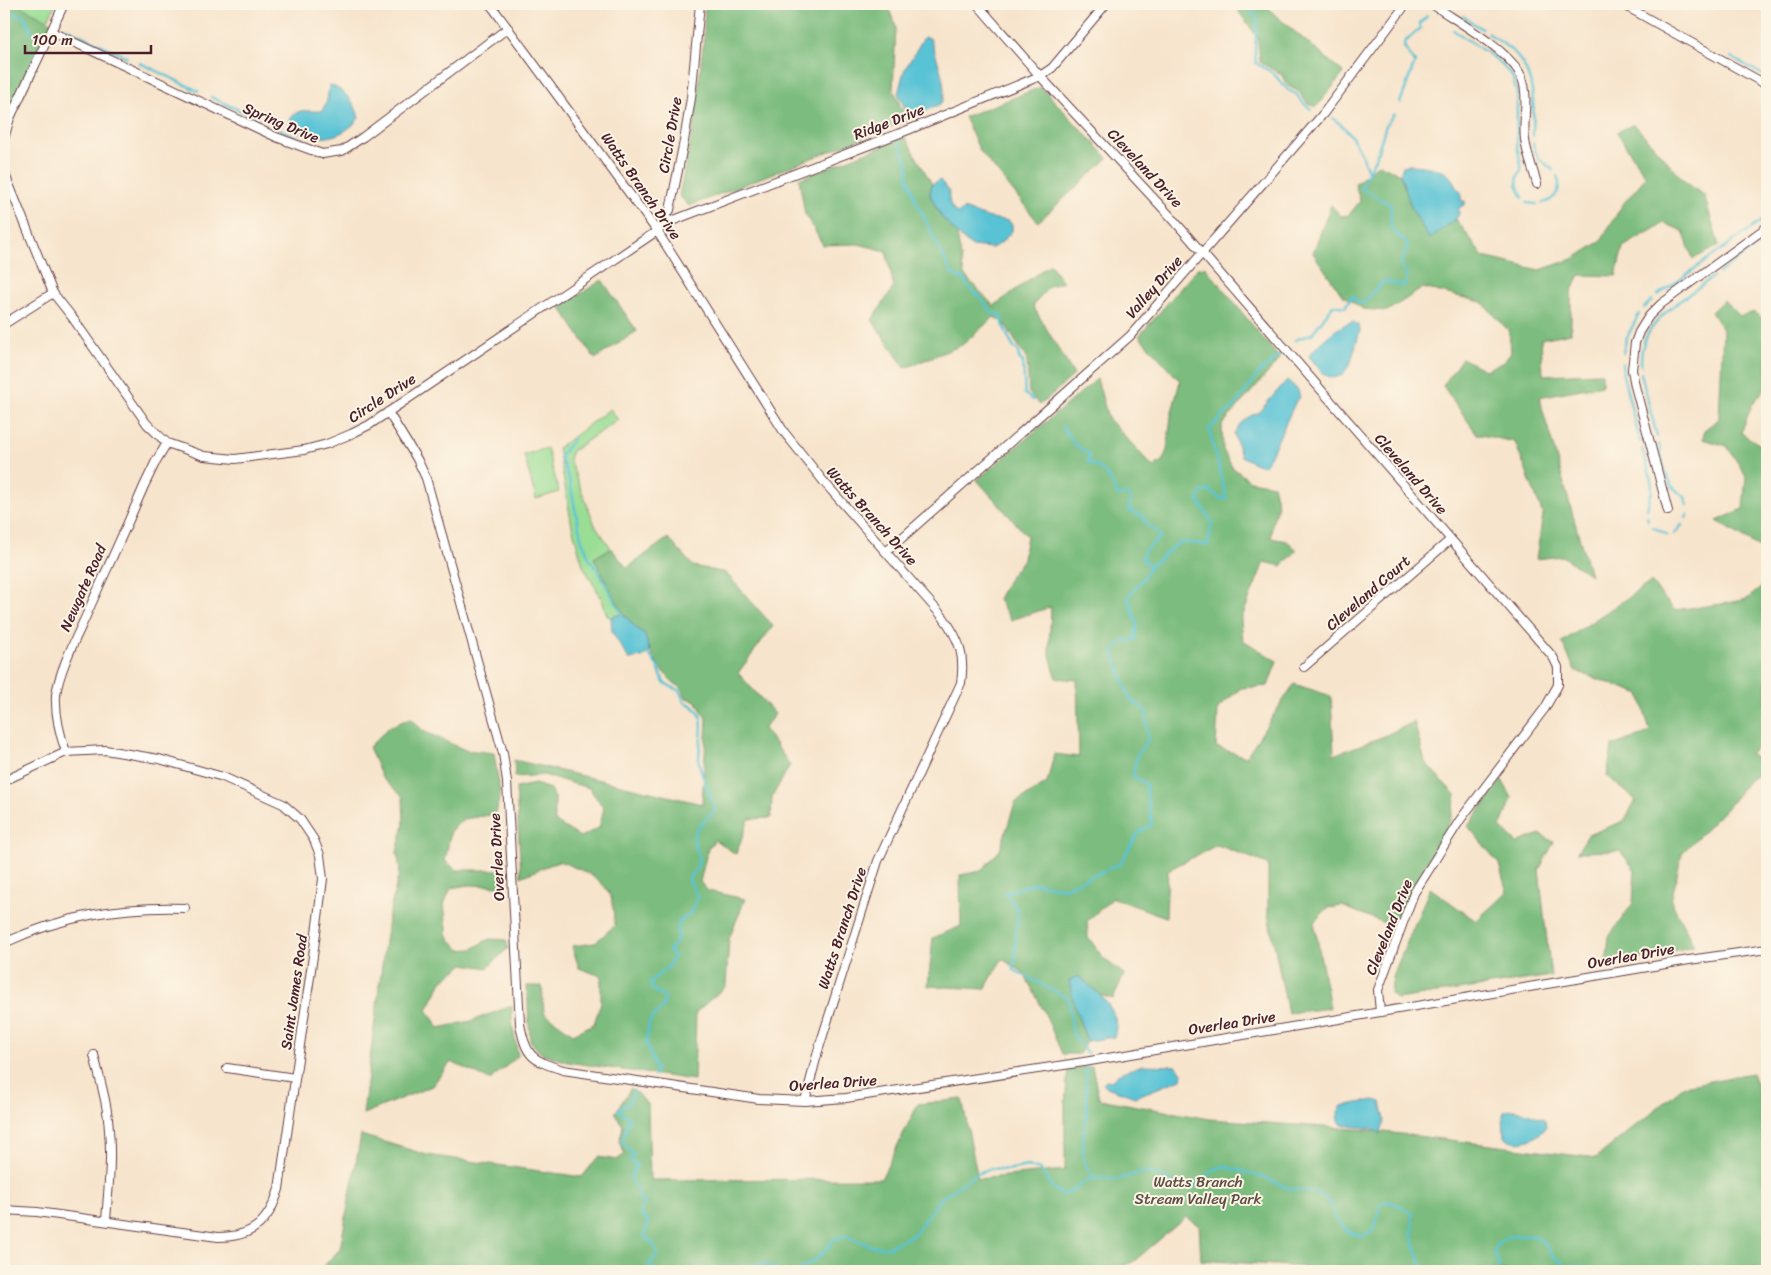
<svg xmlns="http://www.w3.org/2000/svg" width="1771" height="1275" font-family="Sriracha,sans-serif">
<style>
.green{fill:#9add94;stroke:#727e60}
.forest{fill:#7bbc7e;stroke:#626e54}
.water{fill:#59c3d5;stroke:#527180}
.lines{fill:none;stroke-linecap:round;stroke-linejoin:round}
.stream{stroke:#59c3d5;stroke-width:2.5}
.minor-casing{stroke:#643d43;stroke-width:10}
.minor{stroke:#fff;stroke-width:8}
.labels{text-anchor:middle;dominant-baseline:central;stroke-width:4;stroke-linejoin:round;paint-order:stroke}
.street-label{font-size:15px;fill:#4a1f2b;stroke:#fcf5e5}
.park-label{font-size:15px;fill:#5e4e45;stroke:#fcf5e5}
</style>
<rect width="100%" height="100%" fill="#fcf5e5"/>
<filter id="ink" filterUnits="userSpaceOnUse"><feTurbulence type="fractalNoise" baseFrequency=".02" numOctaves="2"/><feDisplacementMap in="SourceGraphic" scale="10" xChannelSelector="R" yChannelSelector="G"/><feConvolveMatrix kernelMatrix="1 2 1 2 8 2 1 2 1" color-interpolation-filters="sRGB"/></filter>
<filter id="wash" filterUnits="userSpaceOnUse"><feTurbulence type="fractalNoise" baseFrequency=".0096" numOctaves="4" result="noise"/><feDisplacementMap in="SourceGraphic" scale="20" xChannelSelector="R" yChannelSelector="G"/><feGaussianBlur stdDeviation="1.12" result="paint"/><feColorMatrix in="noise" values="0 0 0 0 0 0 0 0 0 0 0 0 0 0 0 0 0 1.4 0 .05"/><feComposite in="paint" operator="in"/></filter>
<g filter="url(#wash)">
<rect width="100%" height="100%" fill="#f7e4cc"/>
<g class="green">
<polygon points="4,4 56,4 38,38"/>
<polygon points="610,409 618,420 572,451 569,459 595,525 611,548 594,558 626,616 622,614 611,617 607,616 602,599 583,566 572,526 558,448"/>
<polygon points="547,448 559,492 536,499 524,455"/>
</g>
<g class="forest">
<polygon points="4,4 17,4 55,24 4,139"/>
<polygon points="705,4 887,4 896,27 893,89 907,121 689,206 679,196 694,124 704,38"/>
<polygon points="1243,4 1265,4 1275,15 1344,73 1316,107 1307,103 1299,92 1288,86 1281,74 1260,62 1258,38 1239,12"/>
<polygon points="1041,87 1108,158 1038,222 980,151 964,117"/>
<polygon points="1634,124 1687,184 1704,195 1719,246 1693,259 1683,231 1664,223 1623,247 1616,276 1580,275 1571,292 1571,333 1541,339 1543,375 1602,373 1602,385 1539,397 1590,575 1562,556 1536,559 1543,515 1515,442 1477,434 1443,386 1462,358 1485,370 1502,363 1511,352 1509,331 1482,302 1423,288 1387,311 1363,309 1342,295 1313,253 1331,205 1341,216 1349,215 1360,201 1355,184 1379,164 1400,174 1412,209 1429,238 1456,219 1483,257 1540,270 1573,259 1600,242 1623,204 1646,177 1617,132"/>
<polygon points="905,137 932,184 930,196 941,216 957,234 964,275 994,306 1050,264 1063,282 1049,286 1033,306 1074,375 1040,405 1029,393 1027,360 1005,324 994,317 962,345 905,368 872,320 894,287 886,251 858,244 823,245 805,214 799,179"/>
<polygon points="1205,267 1280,359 1222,425 1223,450 1232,467 1250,481 1273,485 1278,505 1272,524 1271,538 1287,541 1297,550 1282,566 1264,562 1241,620 1243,640 1277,661 1268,686 1241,688 1218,708 1216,747 1246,757 1294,684 1331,696 1334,755 1382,737 1414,722 1425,762 1456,796 1450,821 1392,926 1342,906 1328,908 1314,922 1330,1008 1288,1013 1268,914 1268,864 1217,845 1168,870 1166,917 1113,898 1087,921 1088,937 1104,959 1124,974 1113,999 1100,995 1081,978 1075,1008 1087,1041 1079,1054 1062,1054 1043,1009 1023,972 1002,959 985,989 928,986 933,938 961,926 960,875 981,871 1000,850 1015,803 1047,783 1054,754 1079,757 1077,680 1056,678 1049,651 1051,607 1011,620 998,599 1008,580 1023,559 1027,536 977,480 1097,379 1108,418 1153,467 1163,460 1167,450 1171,416 1180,381 1139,336 1198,268"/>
<polygon points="602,280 637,331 595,359 560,307"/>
<polygon points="1724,300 1740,316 1755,312 1767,323 1767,386 1752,405 1741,433 1767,449 1767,552 1717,521 1743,509 1746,476 1727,446 1703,439 1704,430 1719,419 1723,330 1711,312"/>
<path d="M668,538L693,566L726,573L773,626L738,673L775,714L764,728L790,765L772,797L771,818L749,819L736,854L715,840L708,848L700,882L708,891L745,899L729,939L726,986L696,1012L694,1080L567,1062L541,1053L530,1041L527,986H542L544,1013L573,1034L594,1024L601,1002V976L579,968L572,946L595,943L615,925C613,917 614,905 611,897C602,876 578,869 559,861L521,877L516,788L535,784L550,789L555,800L554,821L580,837L599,828L604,808L589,788L544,775L515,777L514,760L702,804L707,720L696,701L686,698C680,682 679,689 669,678C657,667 649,649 644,634C624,624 605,578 594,558L611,548L627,568Z"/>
<polygon points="1651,582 1674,610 1722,604 1747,599 1767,583 1767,739 1749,753 1767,765 1767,771 1750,779 1725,810 1682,853 1671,901 1694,946 1606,967 1609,937 1633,903 1635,870 1620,851 1577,852 1588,835 1624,821 1636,800 1607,776 1612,746 1650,732 1640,694 1575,671 1562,642"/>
<polygon points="411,718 423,731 465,750 494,753 500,793 496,814 464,819 451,830 445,861 457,870 505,870 505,886 468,885 451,888 444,904 448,937 460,950 472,949 489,939 506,940 508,948 488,968 464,964 442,981 427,1010 439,1028 471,1021 512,1006 512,1022 518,1056 490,1080 451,1062 432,1086 363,1114 388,919 400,869 397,852 404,824 403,797 382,778 369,747 389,727"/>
<polygon points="1502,780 1512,798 1500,827 1517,843 1540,834 1554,842 1539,870 1551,976 1397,999 1390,993 1394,973 1430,888 1476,921 1507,892 1499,864 1468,826"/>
<polygon points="1092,1066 1099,1099 1209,1119 1368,1130 1596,1158 1684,1086 1752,1073 1767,1115 1767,1271 1312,1271 1304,1267 1201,1260 1199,1225 1186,1217 1133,1262 1110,1271 319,1271 340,1249 361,1135 427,1155 582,1177 598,1157 617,1160 625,1154 619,1142 623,1126 615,1113 631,1088 648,1104 650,1180 881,1179 918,1104 962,1099 978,1179 1065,1170 1065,1105 1068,1069"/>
</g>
<g class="water">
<path d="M924,37L930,38C934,51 952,94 940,104C933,109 921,111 913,114L906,110L898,94L904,71Z"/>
<path d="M329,85C344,89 356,103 359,118C342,141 307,145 288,123C296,106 306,112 322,111L327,101Z"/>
<path d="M1409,165C1424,166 1451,167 1455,186L1461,192V201H1465V204L1458,209L1459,214L1456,219L1429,239L1412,209L1400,174L1403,166Z"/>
<path d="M940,180L949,191C948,200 950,208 958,214L963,209L990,218L1009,221L1012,225V231L1001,243L992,248L971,246L957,234L941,216L930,195L932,184Z"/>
<path d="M1353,322L1359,326L1360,330L1351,362L1343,375L1333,378L1323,374L1309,356C1318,344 1339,324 1353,322Z"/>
<path d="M1287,380L1298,390L1300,398L1296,401L1270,457L1263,466L1254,463L1241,456L1234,434C1240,423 1245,417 1258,413Z"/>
<path d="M622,614C631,619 634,629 644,633L650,652L642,657L629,659L612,632L611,617Z"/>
<path d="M1077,976L1081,978C1098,993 1123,1011 1114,1037L1087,1041L1075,1008L1069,981Z"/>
<polygon points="1143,1065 1177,1066 1182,1073 1181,1079 1135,1097 1107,1087 1103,1083 1106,1080 1111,1081 1120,1073"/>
<polygon points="1374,1100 1381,1102 1385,1120 1380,1134 1374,1129 1342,1125 1339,1121 1338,1112 1342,1106"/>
<path d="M1515,1110L1525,1112L1545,1120L1546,1126C1537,1140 1519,1147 1504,1137L1503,1114L1505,1111Z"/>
</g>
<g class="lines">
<g class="stream">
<polyline points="1240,4 1257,17 1255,52 1256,63 1273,73 1288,90 1296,94 1304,104 1311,109"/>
<polyline points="4,6 10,12 25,17 32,34"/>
<polyline points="1463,16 1482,29"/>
<polyline points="65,28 127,57"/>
<polyline points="1453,30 1496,59 1512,76 1517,93 1517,145 1521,165 1521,171 1518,176 1517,184 1523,198"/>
<path d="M1488,33C1497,40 1508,46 1516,55C1536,77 1534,107 1533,136"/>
<polyline points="1731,57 1767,77"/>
<polyline points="140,63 198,91"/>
<polyline points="211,97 258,119"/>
<polyline points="1400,103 1415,62 1404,47 1405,42 1420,28 1420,23 1427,16"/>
<path d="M1332,118C1351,129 1361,151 1368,171"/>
<polyline points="271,125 314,146"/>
<path d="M899,142L908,165V178L916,201L952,274L965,280L969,288L980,297L992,313L1001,315C1002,324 1009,340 1014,348L1018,350L1019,358L1023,362L1025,394L1033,400"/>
<path d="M1533,143C1537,162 1540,158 1553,170"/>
<polyline points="1527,203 1537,204"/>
<path d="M1542,203C1555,201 1563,189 1557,176"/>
<polyline points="1719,273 1767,239"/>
<polyline points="1658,295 1767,217"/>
<polyline points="1644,308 1652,300"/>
<polyline points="1295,340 1312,334 1333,305 1345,307 1352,296 1359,303 1368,301 1370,295 1384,281 1404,286 1407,275 1401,264 1408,245 1391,228 1391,205 1361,188 1377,154 1386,125 1394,114"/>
<polyline points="1623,353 1626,339 1639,314"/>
<polyline points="1622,363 1623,375 1640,442"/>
<path d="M1641,365C1641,360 1641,354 1642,349C1648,318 1689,295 1713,277"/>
<polyline points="1641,373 1657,437"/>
<path d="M1062,426L1074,444L1089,454L1088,462C1106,469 1111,479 1118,496L1126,494L1131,498L1129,511L1143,516L1145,523L1158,532L1161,537L1144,551L1142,559L1150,566"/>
<polyline points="573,440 560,456 569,479 581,538 590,560 597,569 622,614"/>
<path d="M1659,444C1664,464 1665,486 1685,497L1687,505"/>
<path d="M1642,449C1646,462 1652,476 1652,489C1652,495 1648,501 1647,509"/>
<polyline points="1647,517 1648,520"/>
<polyline points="1686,518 1688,514"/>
<polyline points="1653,527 1668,535"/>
<polyline points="1674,534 1682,525"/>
<path d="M648,653L658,667L664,683L680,691L684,702C713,711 698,740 699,762C700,772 712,799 715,810L698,828L694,835L695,846L699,856L697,869L691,874L689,880L698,898L690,913L679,922L677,941L669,950L674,956L669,966L651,981V988L665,998L663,1007L650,1020L646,1043L656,1069L654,1075"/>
<polyline points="1087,1053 1073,1034 1068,998 1014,970 1018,910 1005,893 1035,883 1064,888 1120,864 1138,833 1152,824 1145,783 1133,776 1137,755 1148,740 1146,711 1130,699 1113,652 1124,640 1129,641 1135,639 1137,624 1128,597 1143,579 1150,566 1180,542 1208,545 1212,522 1198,500 1202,492 1210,490 1218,498 1226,499 1225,492 1209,429 1237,403 1259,373 1282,353"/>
<polyline points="1086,1069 1087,1114 1084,1128 1083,1159 1093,1178"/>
<polyline points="634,1091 629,1103 618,1110 629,1118 622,1142 634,1155 629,1160 637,1165 631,1175 633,1185 638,1188 638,1198 645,1203 641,1209 642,1217 649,1221 644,1236 652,1243 658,1254 649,1264 650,1268 655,1268 657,1271"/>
<polyline points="752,1271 754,1266 764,1264 779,1271"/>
<polyline points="798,1271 815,1260 825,1251 834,1239 846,1236 874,1247 888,1247 913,1235 940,1199 976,1174 992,1168 1007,1170 1027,1166 1040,1170 1046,1177 1052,1187 1062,1195 1070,1192 1084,1182 1093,1178 1105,1178 1115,1180 1144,1172 1161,1176 1183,1189 1193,1188 1213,1170 1224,1166 1268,1179 1290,1189 1319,1193 1331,1204 1336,1219 1349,1232 1364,1237 1374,1230 1380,1206 1387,1201 1399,1205 1413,1214 1412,1237 1423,1271"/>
<polyline points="1496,1271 1499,1265 1494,1252 1499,1242 1509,1236 1535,1236 1545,1244 1553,1256 1568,1266 1581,1266 1592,1271"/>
</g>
</g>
</g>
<g filter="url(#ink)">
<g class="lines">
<defs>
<g id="minor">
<path d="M490,4L657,231L784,432L824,482L943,617C960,640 965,655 961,683L878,861L818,1051L805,1101"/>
<polyline points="977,4 1040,76 1171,217 1553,657 1558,667 1558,685 1545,708 1460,820 1414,893 1378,990 1380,1012"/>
<path d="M1432,4C1456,21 1504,47 1519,72C1531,92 1522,118 1525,140C1527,155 1533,169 1537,184"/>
<polyline points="1622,4 1767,85"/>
<polyline points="52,32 276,137 322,154 342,151 363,137 508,28"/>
<polyline points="4,139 10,118 64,4"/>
<polyline points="4,172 53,293 72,317 147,424 167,443 204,456 235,459 304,450 327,444 351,434 369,425 657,231 670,210 684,141 691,98 700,4"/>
<polyline points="661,228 669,222 908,130 1040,76 1052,68 1106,4"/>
<polyline points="4,324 53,293"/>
<path d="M388,412L417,459L426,478L503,753L507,782L520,1024C526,1057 532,1060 563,1070L759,1099L805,1101L846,1098L1084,1062L1689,960L1767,949"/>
<polyline points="1668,511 1635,386 1632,370 1635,343 1639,332 1649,316 1661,304 1767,227"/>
<polyline points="886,552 1130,336 1323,114 1406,4"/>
<polyline points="1304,667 1450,540"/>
<path d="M66,752C60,735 55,714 56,695C59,671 76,638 86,616C105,573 125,530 144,486L156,461L167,443"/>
<path d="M4,781L66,752L105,750L159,759L223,777L283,804L300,819L314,840L320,855L323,879L313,956L279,1189C269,1222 253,1237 218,1237L37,1212L4,1210"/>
<path d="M4,943C63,916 120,906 185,908"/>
<path d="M94,1055C100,1080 108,1105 109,1131C112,1161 108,1191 106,1221"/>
<polyline points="227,1068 295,1078"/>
</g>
</defs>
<use href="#minor" class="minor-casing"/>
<use href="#minor" class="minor"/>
</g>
</g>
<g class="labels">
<g class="street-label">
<text transform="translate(889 122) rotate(-21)">Ridge Drive</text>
<text transform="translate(281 123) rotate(23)">Spring Drive</text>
<text transform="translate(670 135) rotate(-80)">Circle Drive</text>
<text transform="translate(1145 168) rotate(47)">Cleveland Drive</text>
<text transform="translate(641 186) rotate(55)">Watts Branch Drive</text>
<text transform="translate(1154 287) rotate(-49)">Valley Drive</text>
<text transform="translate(382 398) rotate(-33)">Circle Drive</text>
<text transform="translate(1411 474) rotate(49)">Cleveland Drive</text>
<text transform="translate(872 516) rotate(48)">Watts Branch Drive</text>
<text transform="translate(83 588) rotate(-66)">Newgate Road</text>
<text transform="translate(1368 593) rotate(-41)">Cleveland Court</text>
<text transform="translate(497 857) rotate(-93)">Overlea Drive</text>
<text transform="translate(1389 927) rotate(-68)">Cleveland Drive</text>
<text transform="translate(842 928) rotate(-72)">Watts Branch Drive</text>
<text transform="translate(1631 956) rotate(-10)">Overlea Drive</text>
<text transform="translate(294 992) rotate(-82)">Saint James Road</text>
<text transform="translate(1232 1023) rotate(-9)">Overlea Drive</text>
<text transform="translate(833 1083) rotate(-4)">Overlea Drive</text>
</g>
<g class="park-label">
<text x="1198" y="1182">Watts Branch<tspan x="1198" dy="17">Stream Valley Park</tspan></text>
</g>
</g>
<rect width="1771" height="1275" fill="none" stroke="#fcf5e5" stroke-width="20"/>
<path d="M25 45v8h126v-8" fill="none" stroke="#4a1f2b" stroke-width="2.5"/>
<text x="32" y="45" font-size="15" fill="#4a1f2b" stroke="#fcf5e5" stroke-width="4" paint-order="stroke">100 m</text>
</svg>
